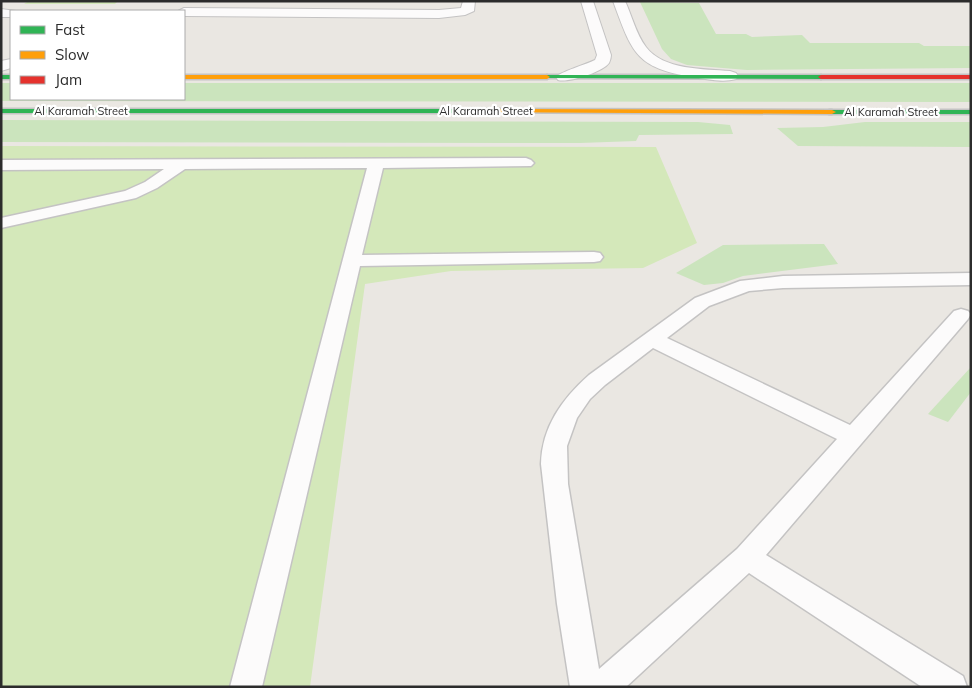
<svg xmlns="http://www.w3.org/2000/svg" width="972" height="688" font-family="Mulish,sans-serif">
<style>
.green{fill:#cbe4bd}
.pitch{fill:#d4e8ba}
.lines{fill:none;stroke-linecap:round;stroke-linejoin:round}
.lane-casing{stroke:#c4c3c3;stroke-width:3}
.street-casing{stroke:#c4c3c3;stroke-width:2}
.fast-casing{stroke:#c4c3c3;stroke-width:3}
.slow-casing{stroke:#c4c3c3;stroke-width:3}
.jam-casing{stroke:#c4c3c3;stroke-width:3}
.lane{fill:#fcfbfb;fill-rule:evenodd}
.street{fill:#fcfbfb;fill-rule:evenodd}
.fast{fill:#30b455;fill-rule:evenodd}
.slow{fill:#ff9f0a;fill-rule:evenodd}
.jam{fill:#e5322d;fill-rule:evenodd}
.labels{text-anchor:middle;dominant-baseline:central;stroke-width:4.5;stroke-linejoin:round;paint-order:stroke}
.far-street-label{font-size:11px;fill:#2c2c2c;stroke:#fff}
</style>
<rect width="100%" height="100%" fill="#eae7e2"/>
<g class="green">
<polygon points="640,2 699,3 716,34 746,34 752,37 802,35 810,43 919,43 924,46 971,46 971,68 747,70 687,65 671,59 662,49"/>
<polygon points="1,83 11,83 11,99 184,99 184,83 971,83 971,102 1,101"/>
<polygon points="1,120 698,122 730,125 733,134 639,135 636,141 580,143 1,142"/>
<polygon points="865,122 971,122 971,147 798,146 777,128 823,127"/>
<polygon points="824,244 838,264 743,276 723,283 704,285 676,273 723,245"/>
<polygon points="971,367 971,392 948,422 928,414"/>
</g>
<g class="pitch">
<polygon points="29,1 118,1 115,4 24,4"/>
<polygon points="1,146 656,147 697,243 643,268 451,271 365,284 310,687 1,687"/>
</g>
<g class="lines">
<defs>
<g id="lane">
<polygon points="526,158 531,160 534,163 531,166 383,168 362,255 594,252 600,253 603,257 600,261 594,262 360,266 262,687 230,687 367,168 185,169 157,188 136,198 1,228 1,218 125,191 145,182 164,169 1,170 1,160"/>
<path d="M971,273V285L783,288L749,291L709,306L667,338L850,425L954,311L961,309L968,311L971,314L968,319L766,555L963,676L967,687H922L749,573L626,687H570L557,604L541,464C542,427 562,399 589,375L695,298L740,281L783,276ZM653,348L837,439L737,549L599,669L568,484L567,446L577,418L590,399L605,385Z"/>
</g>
<g id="street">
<polygon points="463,1 475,1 474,11 465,15 439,18 184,16 184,11 178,11 184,8 439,10 461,8"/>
<path d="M581,1H593L611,55C611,57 610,61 609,63C603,72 568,83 558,80L556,77C560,72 587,64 595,60L597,55Z"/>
<path d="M613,1H625C632,16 636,34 646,47C663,70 704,69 730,71L736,73L738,76L736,79C723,83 706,79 693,77C635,68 632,52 613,1Z"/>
<polygon points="1,9 16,11 11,11 11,17 1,17"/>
<polygon points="11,59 11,68 1,71 1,61"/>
</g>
<g id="fast">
<rect x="1" y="75" width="10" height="4"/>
<polygon points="547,75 821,75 824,77 821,79 545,78 544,77"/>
<polygon points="1,109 466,109 470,111 466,113 1,113"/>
<rect x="829" y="110" width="142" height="4"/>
</g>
<g id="slow">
<polygon points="184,75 547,75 550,77 547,79 184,79"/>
<polygon points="466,109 832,110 836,112 832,114 464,112 462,111"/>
</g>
<polygon id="jam" points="971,75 971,79 821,79 818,77 821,75"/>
</defs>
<use href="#lane" class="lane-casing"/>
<use href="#street" class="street-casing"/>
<use href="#fast" class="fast-casing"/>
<use href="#slow" class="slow-casing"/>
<use href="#jam" class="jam-casing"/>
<use href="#lane" class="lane"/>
<use href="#street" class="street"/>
<use href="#fast" class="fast"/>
<use href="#slow" class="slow"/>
<use href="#jam" class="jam"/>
</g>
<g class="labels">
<g class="far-street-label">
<text x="81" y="111">Al Karamah Street</text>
<text x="486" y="111">Al Karamah Street</text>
<text x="891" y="112">Al Karamah Street</text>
</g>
</g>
<rect width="972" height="688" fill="none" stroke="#2c2c2c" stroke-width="5"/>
<rect x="10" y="10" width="175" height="90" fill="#ffffff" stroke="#ababab"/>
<rect x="20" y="26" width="25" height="8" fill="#30b455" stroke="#ababab"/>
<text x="55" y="35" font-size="15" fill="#2c2c2c">Fast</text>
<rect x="20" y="51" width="25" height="8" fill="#ff9f0a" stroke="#ababab"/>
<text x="55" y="60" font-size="15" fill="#2c2c2c">Slow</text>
<rect x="20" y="76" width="25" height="8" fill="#e5322d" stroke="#ababab"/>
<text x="55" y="85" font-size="15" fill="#2c2c2c">Jam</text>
</svg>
